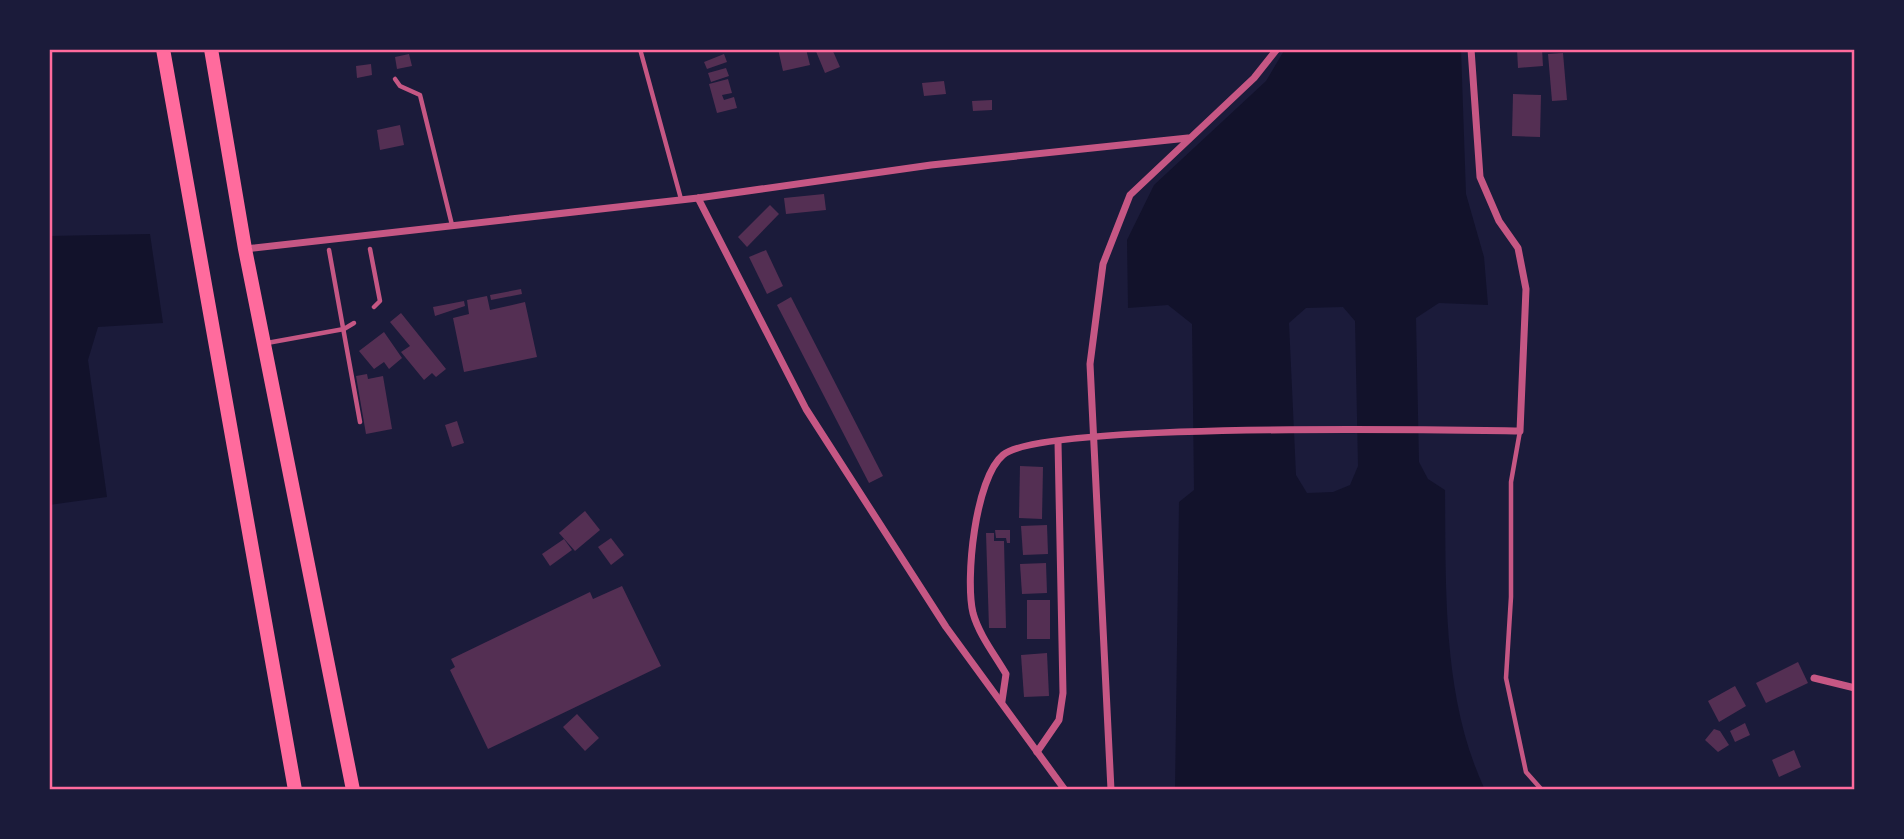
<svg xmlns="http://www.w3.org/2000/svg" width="1904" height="839" font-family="Montserrat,sans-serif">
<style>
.water{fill:#12122b;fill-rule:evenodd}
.building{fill:#542f53}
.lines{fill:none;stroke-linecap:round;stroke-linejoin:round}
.service{stroke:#c65784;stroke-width:4.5}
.minor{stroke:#c65784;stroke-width:7}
.trunk{stroke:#ff6b9d;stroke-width:14}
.neatline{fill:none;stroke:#ff6b9d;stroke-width:2.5}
</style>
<rect width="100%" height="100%" fill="#1b1b3a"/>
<g class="water">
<path d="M1285,49H1461L1466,194L1484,257L1488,305L1439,303L1416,318L1419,462L1428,479L1445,490C1446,590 1442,698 1485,790H1175L1179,502L1194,490L1192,324L1168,305L1128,308L1127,240L1154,185L1266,81ZM1343,307L1355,321L1358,466L1350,485L1333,492L1307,493L1296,475L1289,323L1306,308Z"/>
<polygon points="150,234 163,323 98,327 88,360 107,497 49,505 49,236"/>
</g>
<g class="building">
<polygon points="778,49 806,49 810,65 783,71"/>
<polygon points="815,49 832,49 840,67 825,73"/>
<polygon points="1517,49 1542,49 1543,66 1518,68"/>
<polygon points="1563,53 1567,100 1552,101 1548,54"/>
<polygon points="409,54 412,66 397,69 395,57"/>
<polygon points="724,54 727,62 707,69 704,62"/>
<polygon points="371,64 372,75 357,78 356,66"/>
<polygon points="726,68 729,76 711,82 708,73"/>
<polygon points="728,79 732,93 722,95 724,100 734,97 737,108 717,113 709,84"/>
<polygon points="944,81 946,94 924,96 922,83"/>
<polygon points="1513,94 1541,95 1540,137 1512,136"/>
<polygon points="992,100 992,110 973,111 972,101"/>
<polygon points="400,125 404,145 380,150 377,130"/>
<polygon points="824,194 826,210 786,214 784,198"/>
<polygon points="770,205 779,214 747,247 738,237"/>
<polygon points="766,250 783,286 767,294 749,257"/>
<polygon points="521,289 522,294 491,300 490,295"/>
<polygon points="487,296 490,310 525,302 537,357 464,372 453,318 469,314 467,300"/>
<polygon points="791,297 883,476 869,483 777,305"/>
<polygon points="464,301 465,306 435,316 433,307"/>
<polygon points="401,313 446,369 436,377 432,373 424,380 401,352 410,346 390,322"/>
<polygon points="384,332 402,358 389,369 384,362 374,369 359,351"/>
<polygon points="367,374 368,379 383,376 392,429 366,434 356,376"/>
<polygon points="457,421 464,443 452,447 445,425"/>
<polygon points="1020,466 1043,467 1042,519 1019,518"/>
<polygon points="585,511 600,530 575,551 559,533"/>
<polygon points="1047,525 1048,554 1023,555 1021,526"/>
<polygon points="995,530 1010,530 1010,543 1007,543 1006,538 996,538"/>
<polygon points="986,533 994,533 994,541 1004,541 1006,628 989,628"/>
<polygon points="611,538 624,555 611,565 598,547"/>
<polygon points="564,539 572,550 550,566 542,554"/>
<polygon points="1046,563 1047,593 1022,594 1020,564"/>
<polygon points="622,586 661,666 488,749 450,670 455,667 451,659 590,592 593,599"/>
<rect x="1027" y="600" width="23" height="39"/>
<polygon points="1047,653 1049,696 1024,697 1021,655"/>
<polygon points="1798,662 1808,683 1766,703 1756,683"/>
<polygon points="1735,686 1746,706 1719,722 1708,701"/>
<polygon points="577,714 599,738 585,751 563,727"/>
<polygon points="1745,723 1750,735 1735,742 1730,731"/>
<polygon points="1714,729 1720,731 1729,745 1718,752 1705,740"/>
<polygon points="1794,750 1801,767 1779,777 1772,760"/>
</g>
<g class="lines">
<g class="service">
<polyline points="640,49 681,199"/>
<polyline points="395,79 400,86 420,95 452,225"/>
<polyline points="370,249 380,301 374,307"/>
<polyline points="329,250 360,422"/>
<polyline points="267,343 344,329 354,323"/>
<polyline points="1520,431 1511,482 1511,597 1506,678 1526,772 1542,790"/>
</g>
<g class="minor">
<polyline points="698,198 806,409 946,627 1065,790"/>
<polyline points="245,249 698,198 931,165 1188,138"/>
<polyline points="1814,678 1855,688"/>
<path d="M1002,701L1006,674C995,655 979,635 973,613C965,580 975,478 1003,455C1042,422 1447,430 1520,431L1526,289L1518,248L1499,221L1480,177L1471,49"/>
<polyline points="1037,752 1059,720 1063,693 1058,442"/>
<polyline points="1111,790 1090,364 1103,264 1130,195 1254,78 1277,49"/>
</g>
<g class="trunk">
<polyline points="163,49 295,790"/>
<polyline points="211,49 245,249 353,790"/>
</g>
</g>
<rect width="1904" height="839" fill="none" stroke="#1b1b3a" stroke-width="102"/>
<rect x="51" y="51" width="1802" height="737" class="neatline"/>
</svg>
